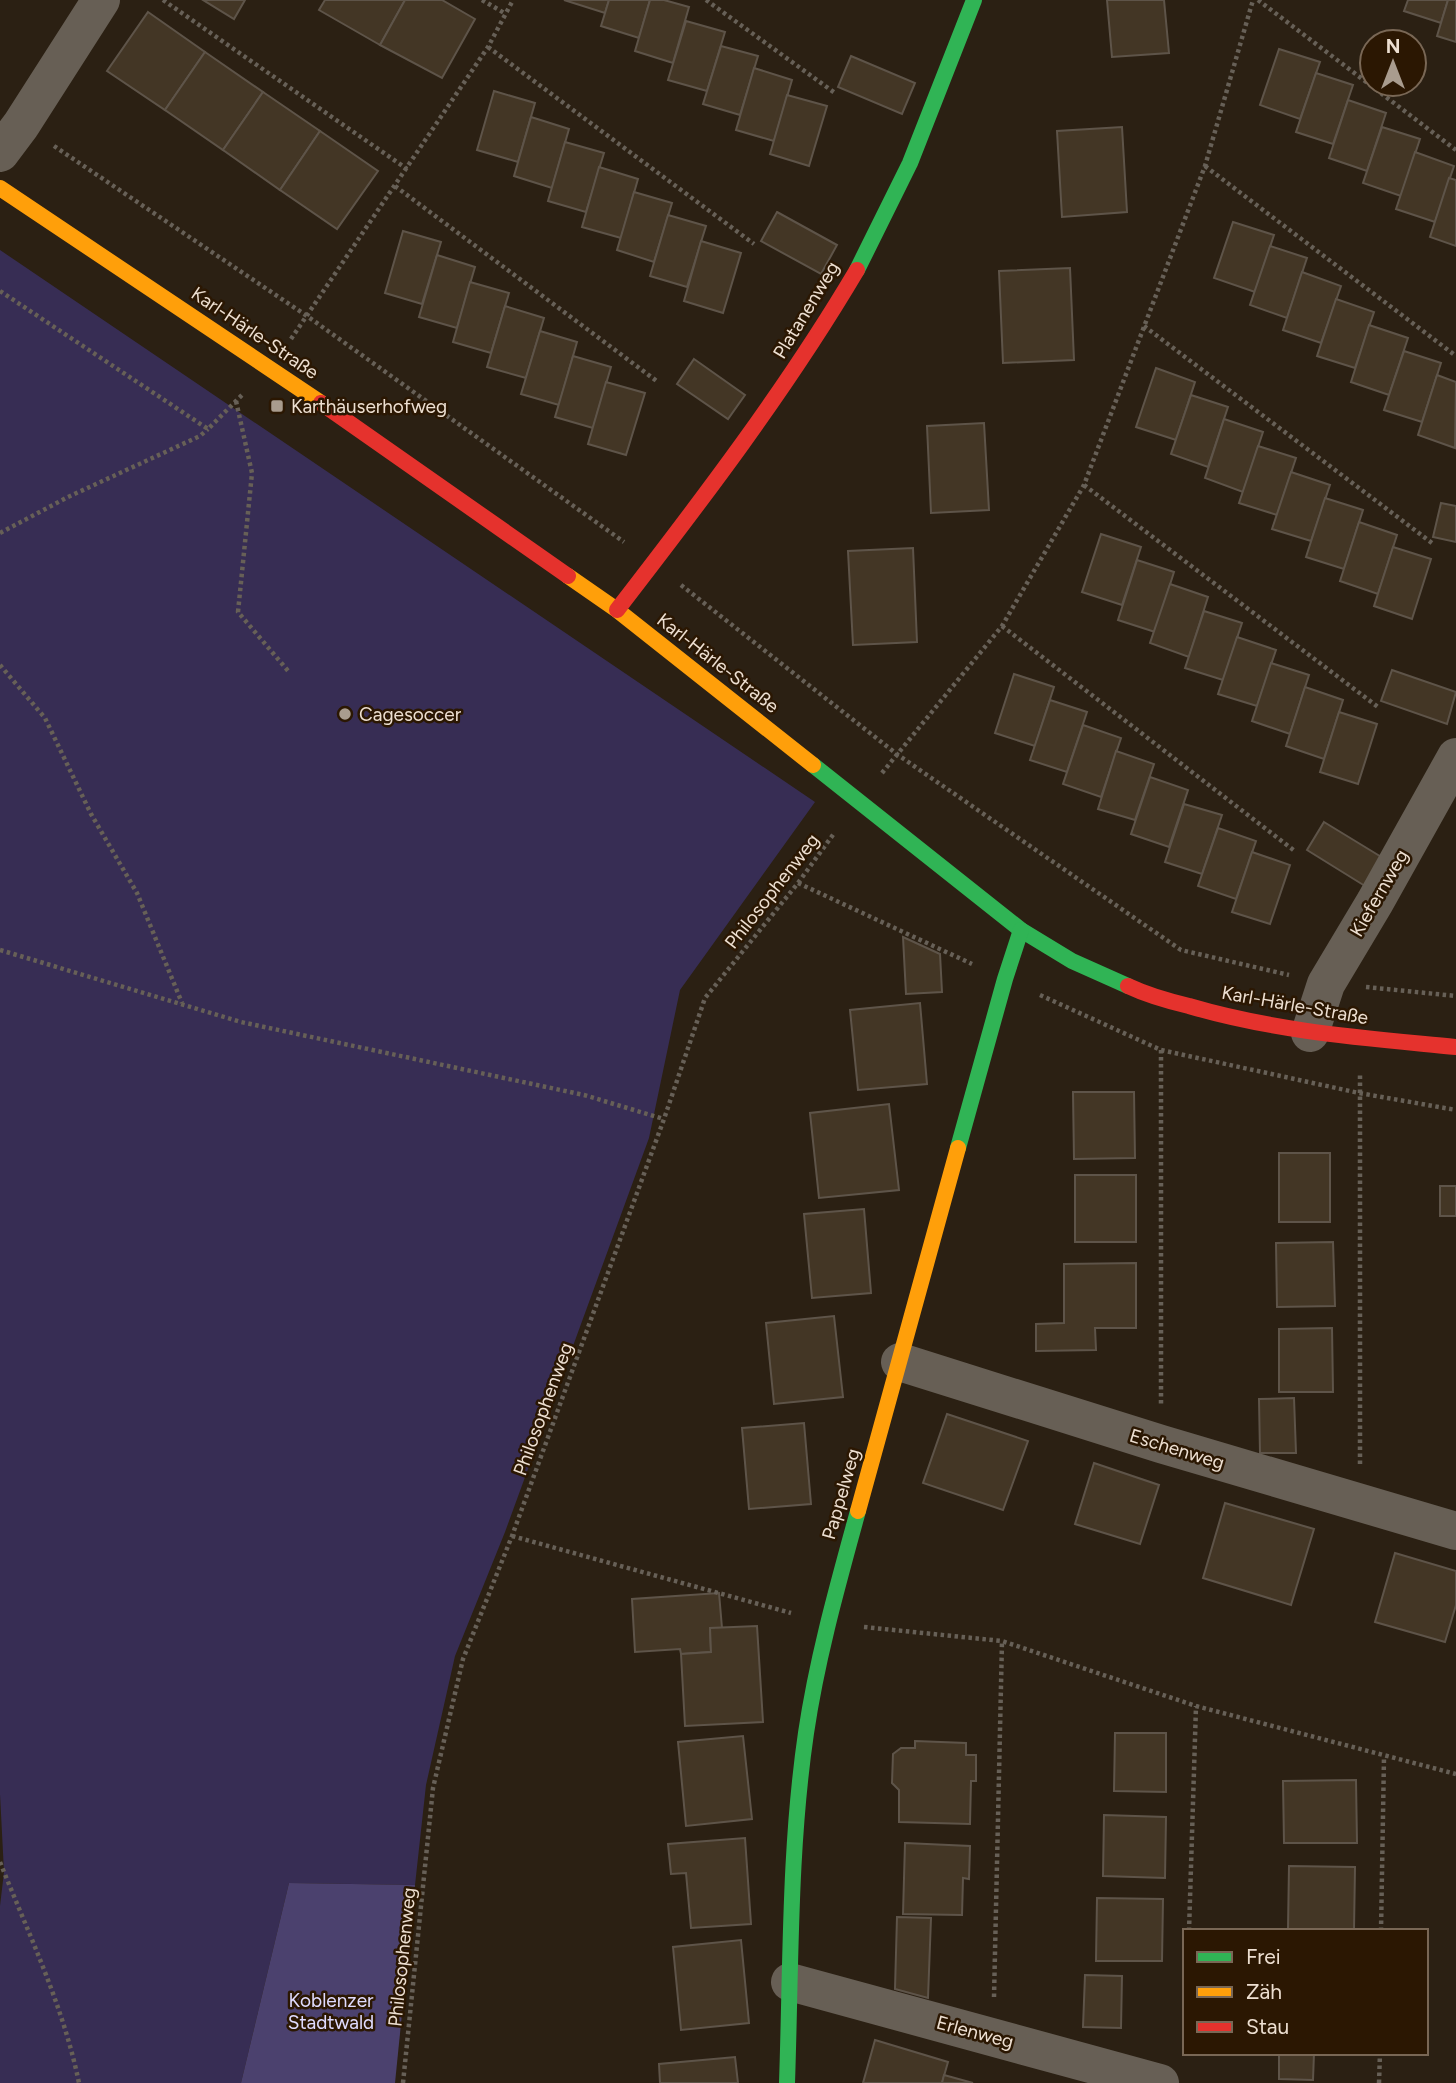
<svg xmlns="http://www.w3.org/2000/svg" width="1456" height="2083" font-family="Figtree,sans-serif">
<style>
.green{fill:#372d54}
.forest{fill:#4b416e}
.building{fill:#433625;stroke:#5e5449;stroke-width:2}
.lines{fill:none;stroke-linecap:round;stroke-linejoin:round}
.path{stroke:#676057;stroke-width:4.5;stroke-dasharray:3.5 3.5;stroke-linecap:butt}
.street{stroke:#675f55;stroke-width:38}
.fast{stroke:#30b455;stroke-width:16}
.slow{stroke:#ff9f0a;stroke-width:16}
.jam{stroke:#e5322d;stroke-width:16}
.poi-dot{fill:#a99c8e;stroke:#2b1702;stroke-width:2.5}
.labels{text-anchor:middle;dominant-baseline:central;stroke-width:5;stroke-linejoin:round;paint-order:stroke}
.street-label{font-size:19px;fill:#eddfd1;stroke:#2b1702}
.poi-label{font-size:19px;fill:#eddfd1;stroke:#2b1702;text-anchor:start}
.park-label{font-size:19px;fill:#e0dcff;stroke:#2b1702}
</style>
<rect width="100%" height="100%" fill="#2b2013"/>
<polygon class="green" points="0,250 815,802 680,990 649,1138 505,1532 455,1656 426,1785 415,1885 289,1883 241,2083 0,2083 0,1906 4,1872 0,1794"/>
<polygon class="forest" points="289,1883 415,1885 395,2083 241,2083"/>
<g class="building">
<polygon points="203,0 245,0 234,19"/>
<polygon points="325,0 405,0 380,45 319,10"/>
<polygon points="405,0 442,0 475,19 442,78 380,45"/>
<polygon points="564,0 609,0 605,13"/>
<polygon points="609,0 650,0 639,38 601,26"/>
<polygon points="650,0 664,0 689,7 673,63 635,51"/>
<polygon points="1107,0 1164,0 1169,53 1112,57"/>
<polygon points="1408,0 1448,0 1441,23 1404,11"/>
<polygon points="1448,0 1456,0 1456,42 1437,36"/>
<polygon points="148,12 205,52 165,110 107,71"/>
<polygon points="686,21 725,32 707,91 668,80"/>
<polygon points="721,46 758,56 740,115 703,104"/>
<polygon points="1279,49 1320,62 1300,119 1260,105"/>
<polygon points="205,52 263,92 223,150 165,110"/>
<polygon points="851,56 915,83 902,114 838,87"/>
<polygon points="754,68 792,80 774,141 736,130"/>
<polygon points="1316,73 1353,85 1333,144 1296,132"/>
<polygon points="494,91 535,103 518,162 477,150"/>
<polygon points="263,92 320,131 280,190 223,150"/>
<polygon points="787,95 827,106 809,166 770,154"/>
<polygon points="1348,100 1386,113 1367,171 1329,158"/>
<polygon points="531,117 569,129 552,188 514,176"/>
<polygon points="1122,127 1127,212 1062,217 1057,131"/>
<polygon points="1382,127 1420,139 1401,196 1363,183"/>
<polygon points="320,131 378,171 337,229 280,190"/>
<polygon points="565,142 604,153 586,212 548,201"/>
<polygon points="1415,152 1454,166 1435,222 1396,209"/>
<polygon points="599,167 638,179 621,238 582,227"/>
<polygon points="1449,178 1456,180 1456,246 1430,237"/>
<polygon points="634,192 672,203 654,262 617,250"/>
<polygon points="777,212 837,245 821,274 761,241"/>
<polygon points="668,215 706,226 687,287 650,276"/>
<polygon points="1233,222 1274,235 1255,292 1214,278"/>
<polygon points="403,231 441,242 422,304 385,293"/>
<polygon points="701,241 741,253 723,313 684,301"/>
<polygon points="1270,246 1307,258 1287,318 1250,305"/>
<polygon points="437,255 475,267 457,328 419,317"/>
<polygon points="1070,268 1074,360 1003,363 999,271"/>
<polygon points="1302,272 1341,286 1321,343 1283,330"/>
<polygon points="470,282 509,293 491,353 453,342"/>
<polygon points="1336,299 1374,312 1355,368 1317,356"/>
<polygon points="505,306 544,318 526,378 487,367"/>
<polygon points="1369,325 1408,338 1389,395 1351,382"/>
<polygon points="540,331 577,342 559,405 521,394"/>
<polygon points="1404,351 1441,363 1422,422 1384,410"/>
<polygon points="573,356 611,367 593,428 555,417"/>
<polygon points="694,359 745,395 728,419 677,384"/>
<polygon points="1156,368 1195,382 1176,440 1136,427"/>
<polygon points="1437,375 1456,382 1455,448 1418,435"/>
<polygon points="606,382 645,393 626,455 588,444"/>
<polygon points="1191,395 1228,407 1208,467 1171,454"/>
<polygon points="1224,419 1263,432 1243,492 1205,478"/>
<polygon points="984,423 989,510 931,513 927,426"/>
<polygon points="1258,446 1296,458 1277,515 1239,503"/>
<polygon points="1291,472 1330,485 1311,541 1272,529"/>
<polygon points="1325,498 1363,510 1344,569 1306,557"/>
<polygon points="1441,503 1456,506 1456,542 1433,537"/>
<polygon points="1359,522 1397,535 1378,594 1340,581"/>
<polygon points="1101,534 1141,547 1122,605 1082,592"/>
<polygon points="1393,547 1431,559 1412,619 1374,606"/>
<polygon points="913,548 917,642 853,645 848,551"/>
<polygon points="1137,560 1174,572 1155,632 1118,620"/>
<polygon points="1170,584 1208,597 1189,657 1150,643"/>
<polygon points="1204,611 1242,623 1223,680 1185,668"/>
<polygon points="1237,637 1276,650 1257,706 1218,694"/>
<polygon points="1271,663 1309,675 1290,734 1252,721"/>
<polygon points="1392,670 1456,692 1447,724 1381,701"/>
<polygon points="1014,674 1054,687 1035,746 995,733"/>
<polygon points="1305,687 1343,700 1324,759 1286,746"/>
<polygon points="1050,700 1087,712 1067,772 1030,760"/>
<polygon points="1339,712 1377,724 1358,784 1320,772"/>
<polygon points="1083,725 1121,738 1101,797 1063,784"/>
<polygon points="1116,751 1154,764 1135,820 1098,809"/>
<polygon points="1150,777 1188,790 1169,847 1131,834"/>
<polygon points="1184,804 1222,815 1202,874 1165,862"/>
<polygon points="1324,822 1383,858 1365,886 1307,850"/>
<polygon points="1218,828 1256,841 1236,899 1198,886"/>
<polygon points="1252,852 1290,865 1270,924 1232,912"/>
<polygon points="903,937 940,954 942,992 906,994"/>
<polygon points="920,1003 927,1084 858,1090 850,1010"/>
<polygon points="1073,1092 1134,1092 1135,1158 1074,1159"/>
<polygon points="889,1104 899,1190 819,1198 810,1113"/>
<rect x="1279" y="1153" width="51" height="69"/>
<rect x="1075" y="1175" width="61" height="67"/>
<rect x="1440" y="1186" width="16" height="30"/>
<polygon points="864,1209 871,1293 812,1298 804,1214"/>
<polygon points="1333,1242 1335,1306 1277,1307 1276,1243"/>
<polygon points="1136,1263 1136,1328 1095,1328 1096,1350 1036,1351 1036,1324 1064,1323 1064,1264"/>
<polygon points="834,1316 843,1397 774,1404 766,1323"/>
<polygon points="1332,1328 1333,1392 1279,1392 1279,1329"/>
<polygon points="1294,1398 1296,1453 1260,1453 1259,1399"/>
<polygon points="947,1414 1028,1441 1003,1510 923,1483"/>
<polygon points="804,1423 811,1504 749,1509 742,1428"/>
<polygon points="1094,1463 1159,1485 1140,1544 1075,1524"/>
<polygon points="1225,1503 1314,1529 1291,1605 1203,1578"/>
<polygon points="1395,1553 1456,1571 1456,1605 1445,1642 1375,1622"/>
<polygon points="719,1593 722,1628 710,1628 711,1652 681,1654 680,1649 635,1652 632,1599"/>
<polygon points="757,1626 763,1722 685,1726 681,1654 711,1652 710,1628"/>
<polygon points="1115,1733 1166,1733 1166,1792 1114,1791"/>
<polygon points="743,1736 752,1819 686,1826 678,1742"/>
<polygon points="915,1741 966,1743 966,1755 976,1755 976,1781 971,1781 970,1824 899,1822 899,1790 892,1783 893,1754 901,1748 915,1748"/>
<polygon points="1356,1780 1357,1843 1284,1843 1283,1781"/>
<polygon points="1104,1815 1166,1817 1165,1878 1103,1876"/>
<polygon points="745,1838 751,1924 691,1928 686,1873 671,1874 668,1844"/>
<polygon points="905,1843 970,1846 969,1879 963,1878 962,1915 903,1914"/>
<polygon points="1289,1866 1355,1867 1354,1930 1288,1929"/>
<polygon points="1097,1898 1163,1899 1162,1961 1096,1961"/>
<polygon points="897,1917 931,1918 928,1998 895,1989"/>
<polygon points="741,1940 749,2023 681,2030 673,1947"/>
<polygon points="1085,1975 1122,1976 1121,2028 1083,2027"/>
<polygon points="875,2040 948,2062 942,2083 863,2083"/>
<polygon points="1279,2053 1314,2053 1313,2080 1279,2079"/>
<polygon points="735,2057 738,2083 660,2083 659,2064"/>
<polygon points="944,2075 973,2083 942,2083"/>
</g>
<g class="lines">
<g class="path">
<polyline points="163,0 407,169"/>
<polyline points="482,0 506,14"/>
<polyline points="706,0 835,93"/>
<polyline points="1258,0 1456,150"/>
<polyline points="488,47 754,244"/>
<polyline points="54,146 307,316 624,542"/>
<polyline points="1205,166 1456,356"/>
<polyline points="395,186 658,382"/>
<polyline points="0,291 208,429 242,395"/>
<polyline points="1144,326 1432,543"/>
<polyline points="291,339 488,47 513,0"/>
<polyline points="236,401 252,473 238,612 289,672"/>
<polyline points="1084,485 1378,707"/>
<polyline points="0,533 68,497 200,436 208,429"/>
<polyline points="681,585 898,755 1181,950 1289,975"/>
<polyline points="1002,626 1296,852"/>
<polyline points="0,665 45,718 91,814 137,893 182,1003"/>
<polyline points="882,773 1002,626 1084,485 1205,166 1253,0"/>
<polyline points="798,883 972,964"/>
<polyline points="0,950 241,1022 584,1095 664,1119"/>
<polyline points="1366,987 1456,996"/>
<polyline points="1040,995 1161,1050 1359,1093 1456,1110"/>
<polyline points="1161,1050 1161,1405"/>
<polyline points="1360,1464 1360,1074"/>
<polyline points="512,1536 791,1613"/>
<polyline points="864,1627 1002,1641 1196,1706 1456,1774"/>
<path d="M0,1862C29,1935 63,2005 79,2083"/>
<polyline points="1189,1931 1196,1706"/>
<polyline points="1381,1931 1384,1757"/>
<polyline points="994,1997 1002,1641"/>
<polyline points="403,2083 433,1788 463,1659 512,1536 664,1119 705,998 798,883 835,832"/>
<polyline points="1379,2083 1380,2053"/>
</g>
<g class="street">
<polyline points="0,153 21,125 101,0"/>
<polyline points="1310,1033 1326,984 1375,902 1456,757"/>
<polyline points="900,1362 1161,1444 1456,1531"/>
<polyline points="790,1982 1160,2083"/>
</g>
<g class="fast">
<polyline points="857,270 910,163 974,0"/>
<polyline points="813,765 1021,930 1072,961 1128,986"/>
<polyline points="958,1148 1005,979 1021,930"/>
<path d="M787,2083C791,1967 789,1849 806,1733C817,1658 838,1584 858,1511"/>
</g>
<g class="slow">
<polyline points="0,188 321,403"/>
<polyline points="568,576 617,610 813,765"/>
<polyline points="858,1511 958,1148"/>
</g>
<g class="jam">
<polyline points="321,403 568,576"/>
<path d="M617,610C702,500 786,390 857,270"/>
<path d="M1128,986C1147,995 1168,1001 1189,1006C1277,1032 1366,1038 1456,1047"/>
</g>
</g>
<g class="poi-dot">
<rect x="270" y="399" width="14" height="14" rx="3.5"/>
<circle cx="345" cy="714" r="7"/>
</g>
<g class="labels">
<g class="street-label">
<text transform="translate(806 310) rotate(-59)">Platanenweg</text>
<text transform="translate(255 333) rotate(34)">Karl-Härle-Straße</text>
<text transform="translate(718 663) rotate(38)">Karl-Härle-Straße</text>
<text transform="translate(772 891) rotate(-52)">Philosophenweg</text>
<text transform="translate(1379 893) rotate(-60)">Kiefernweg</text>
<text transform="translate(1295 1005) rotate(10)">Karl-Härle-Straße</text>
<text transform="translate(543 1409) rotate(-70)">Philosophenweg</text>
<text transform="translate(1177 1449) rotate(17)">Eschenweg</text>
<text transform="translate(841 1494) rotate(-74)">Pappelweg</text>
<text transform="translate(402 1957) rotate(-84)">Philosophenweg</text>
<text transform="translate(975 2032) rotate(15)">Erlenweg</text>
</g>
<g class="poi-label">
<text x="291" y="406">Karthäuserhofweg</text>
<text x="359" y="714">Cagesoccer</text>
</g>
<g class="park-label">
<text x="331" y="2000">Koblenzer<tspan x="331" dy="22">Stadtwald</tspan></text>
</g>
</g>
<rect x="1183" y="1929" width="245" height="126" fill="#2b1702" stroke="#796755" stroke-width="2"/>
<rect x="1197" y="1952" width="35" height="10" fill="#30b455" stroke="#796755" stroke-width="2"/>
<text x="1246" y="1964" font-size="21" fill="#eddfd1">Frei</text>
<rect x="1197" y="1987" width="35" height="10" fill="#ff9f0a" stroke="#796755" stroke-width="2"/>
<text x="1246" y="1999" font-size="21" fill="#eddfd1">Zäh</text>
<rect x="1197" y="2022" width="35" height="10" fill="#e5322d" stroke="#796755" stroke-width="2"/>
<text x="1246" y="2034" font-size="21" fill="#eddfd1">Stau</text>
<g transform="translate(1393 63)"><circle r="33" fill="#2b1702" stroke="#796755" stroke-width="2"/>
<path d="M0-5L12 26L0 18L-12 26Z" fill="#a99c8e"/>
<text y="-10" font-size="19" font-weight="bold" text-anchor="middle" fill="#eddfd1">N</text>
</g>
</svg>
